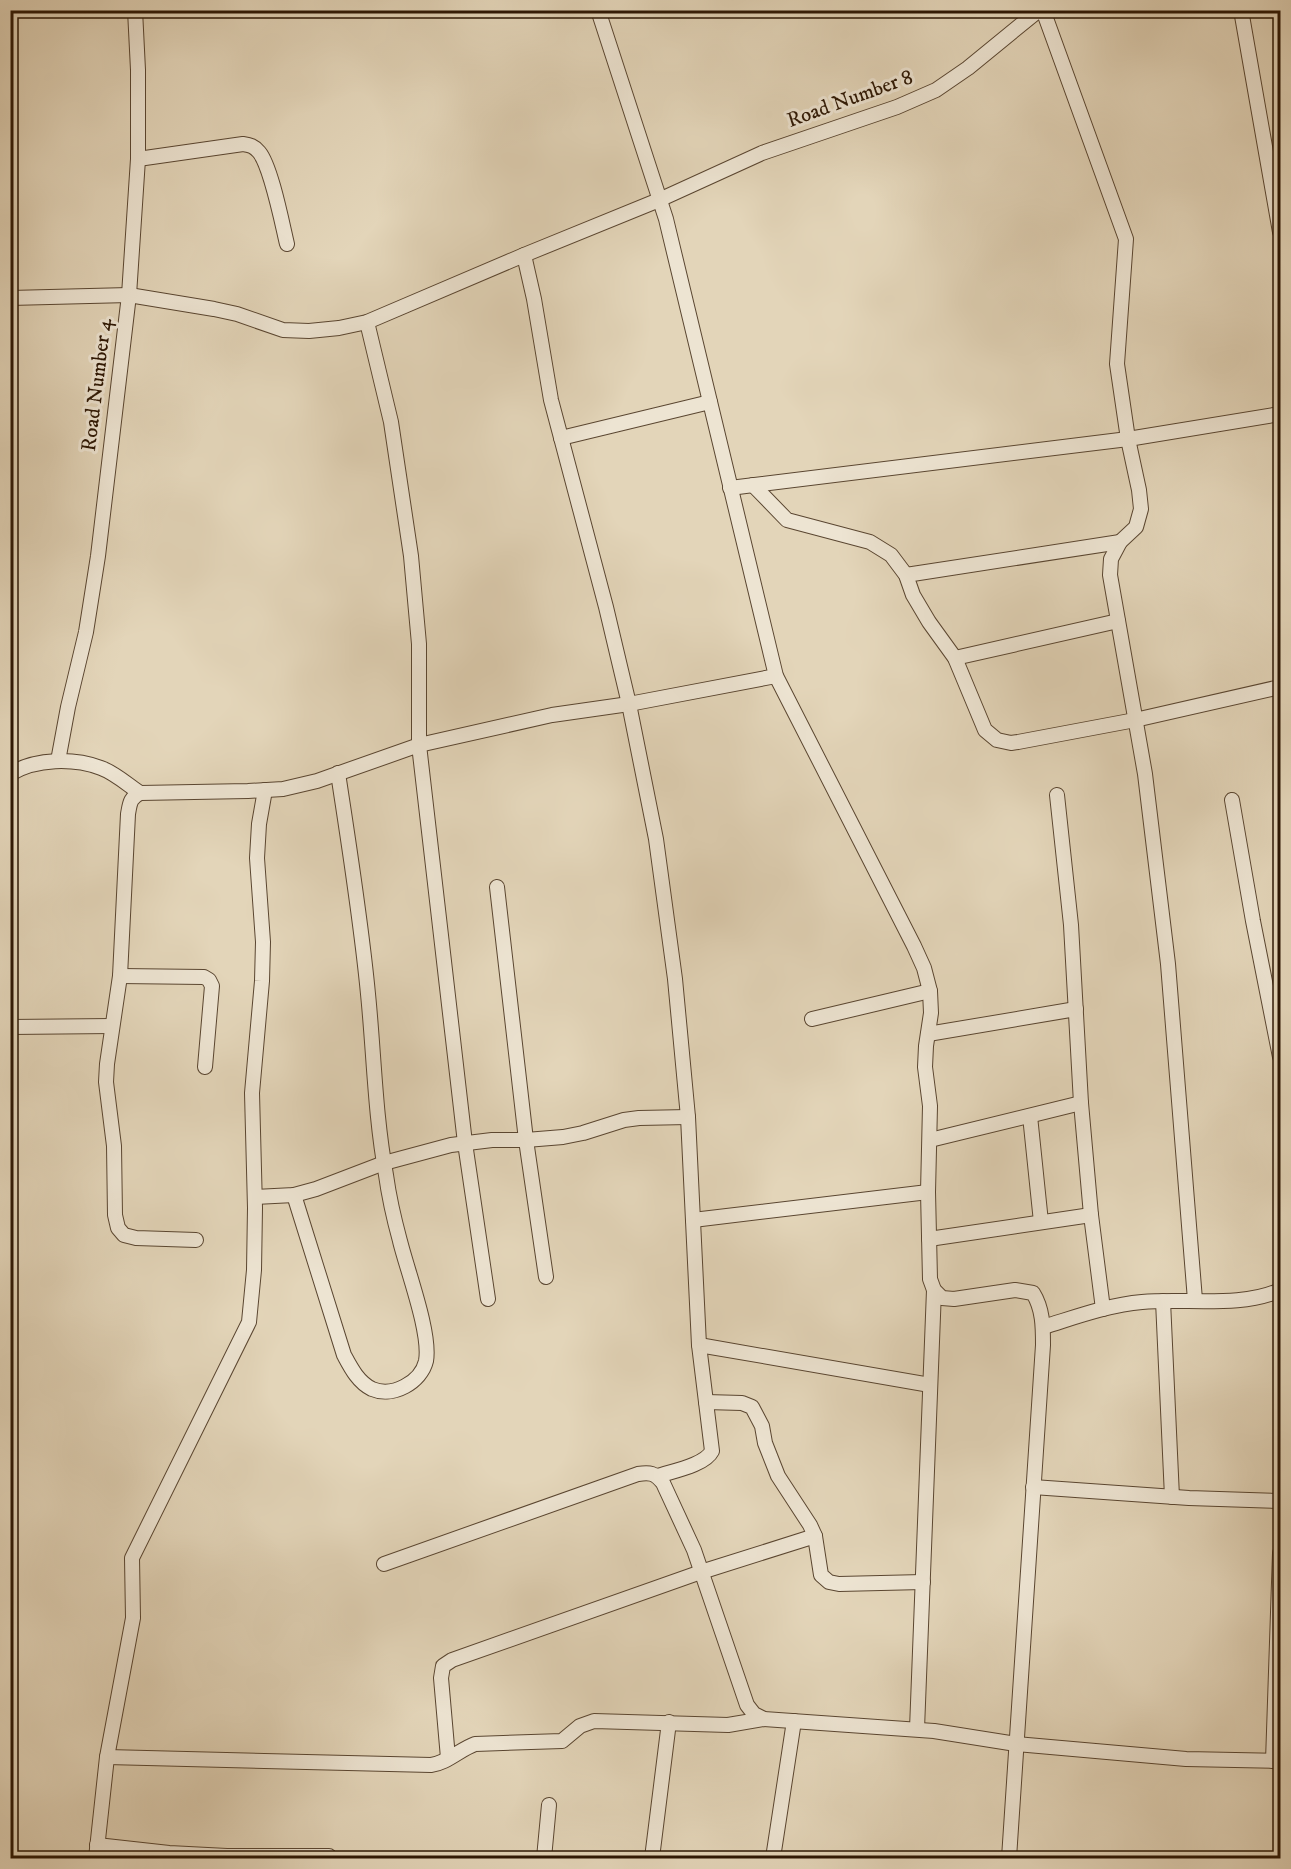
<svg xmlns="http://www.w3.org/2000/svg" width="1291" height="1869" font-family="'IM FELL DW Pica',serif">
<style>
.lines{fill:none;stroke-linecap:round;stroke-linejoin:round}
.minor-casing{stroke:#5a4631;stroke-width:16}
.minor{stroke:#ede4d2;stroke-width:14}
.labels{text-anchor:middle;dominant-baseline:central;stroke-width:6;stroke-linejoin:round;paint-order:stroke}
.street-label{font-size:21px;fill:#2d1704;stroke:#ede4d2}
</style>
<rect width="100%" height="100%" fill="#e3d5b9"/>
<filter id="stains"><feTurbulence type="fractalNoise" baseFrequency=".00333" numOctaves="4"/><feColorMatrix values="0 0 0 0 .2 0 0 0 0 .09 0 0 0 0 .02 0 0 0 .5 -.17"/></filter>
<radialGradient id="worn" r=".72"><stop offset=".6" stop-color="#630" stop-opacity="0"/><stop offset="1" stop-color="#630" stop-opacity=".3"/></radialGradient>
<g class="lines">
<defs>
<g id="minor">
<path d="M598,10L666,219L776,676L914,946L924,968L930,991L931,1013L926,1046L925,1067L930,1106L928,1192L930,1279L934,1290L942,1298L954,1299L1015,1290L1033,1293C1043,1309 1043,1327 1043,1345L1009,1858"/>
<polyline points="1043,10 1126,239 1117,364 1128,439 1139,490 1141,509 1136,527 1120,542 1111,559 1110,575 1145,774 1168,964 1195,1300"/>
<polyline points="1241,10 1280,232"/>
<path d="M138,159L243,144C250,145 254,146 259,152C271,166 282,223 287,244"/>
<path d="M524,255L534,299L551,400L606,607L629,704L656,839L675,979L688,1117L699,1345L712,1451C705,1465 673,1471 658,1476"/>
<polyline points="10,298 129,295 214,309 237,314 283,330 309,331 339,328 367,322 524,255 659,200 762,153 897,107 936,90 968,68 1039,10"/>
<polyline points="367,322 391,422 411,556 419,644 419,745 465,1143 488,1299"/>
<polyline points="561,438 710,402"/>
<polyline points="753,485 787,520 870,542 891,555 906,575 913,595 929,622 955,658 985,730 997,740 1011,743 1018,742 1135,720 1280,687"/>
<polyline points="730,488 1128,439 1280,414"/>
<polyline points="906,575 1120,542"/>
<polyline points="955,658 1118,621"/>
<polyline points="58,761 68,707 86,632 98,556 129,295 138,159 138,70 135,10"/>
<path d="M10,774C36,758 74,758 101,768C115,773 128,785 140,793"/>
<polyline points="1057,795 1071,925 1081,1103 1091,1215 1103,1309"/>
<polyline points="1232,800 1253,921 1280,1057"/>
<polyline points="497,887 526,1140 546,1277"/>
<polyline points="120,976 204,977 209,980 212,986 205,1067"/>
<polyline points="812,1019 930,991"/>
<polyline points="10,1027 112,1026"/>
<polyline points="928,1034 1076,1009"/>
<polyline points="1030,1116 1041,1222"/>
<polyline points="930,1140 1081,1103"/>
<path d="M294,1195L344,1355C351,1368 358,1382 372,1389C393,1398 421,1382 426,1361C431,1333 407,1270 400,1241C394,1219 389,1197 386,1175C375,1115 374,1054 368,994C361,920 349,846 338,773"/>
<polyline points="255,1197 294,1195 316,1189 384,1163 451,1145 492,1140 526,1140 563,1137 583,1133 624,1120 639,1118 688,1117"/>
<polyline points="693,1220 928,1192"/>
<polyline points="929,1239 1091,1215"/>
<path d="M196,1240L136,1238L124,1235L118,1228L115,1215L114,1146L106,1082L107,1064L120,976L128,814C130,803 130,798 140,793L248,791L283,789L317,781L419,745L552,715L629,704L776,676"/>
<polyline points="1163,1301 1172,1497"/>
<path d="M1043,1327C1076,1317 1108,1305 1142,1302C1185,1298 1243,1308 1280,1290"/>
<polyline points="699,1345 930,1385"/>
<polyline points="706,1402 742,1403 752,1407 762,1426 765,1443 778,1476 810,1525 815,1536 821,1575 829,1582 839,1584 923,1582"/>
<polyline points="1033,1487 1189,1498 1280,1501"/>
<path d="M384,1564L638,1474C650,1472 655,1473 663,1483L694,1550L747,1705L754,1714L764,1719L934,1731L1016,1744L1186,1759L1280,1761"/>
<polyline points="917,1729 934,1290"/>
<path d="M107,1757L431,1765C447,1763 459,1750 475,1744L562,1741L580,1726L594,1721L728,1725L764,1719"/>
<polyline points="448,1758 441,1678 443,1666 452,1660 701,1572 815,1536"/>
<polyline points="1273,1761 1280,1553"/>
<polyline points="97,1845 169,1853 227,1856 329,1856"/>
<polyline points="96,1858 107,1757 133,1618 132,1558 249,1322 254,1270 255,1208 252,1093 262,981 263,942 257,858 259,824 265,790"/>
<polyline points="544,1858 549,1805"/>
<polyline points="652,1858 669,1722"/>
<polyline points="773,1858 794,1721"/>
</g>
</defs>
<use href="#minor" class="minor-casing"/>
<use href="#minor" class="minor"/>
</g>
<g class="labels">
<g class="street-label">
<text transform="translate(850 99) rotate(-20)">Road Number 8</text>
<text transform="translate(97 385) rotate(-83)">Road Number 4</text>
</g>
</g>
<rect width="1291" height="1869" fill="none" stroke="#e3d5b9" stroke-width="36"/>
<rect x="12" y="12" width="1267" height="1845" fill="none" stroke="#2d1704" stroke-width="3"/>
<rect x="18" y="18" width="1255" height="1833" fill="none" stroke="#2d1704" stroke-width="1.5"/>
<rect width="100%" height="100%" filter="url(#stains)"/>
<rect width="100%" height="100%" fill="url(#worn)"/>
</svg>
